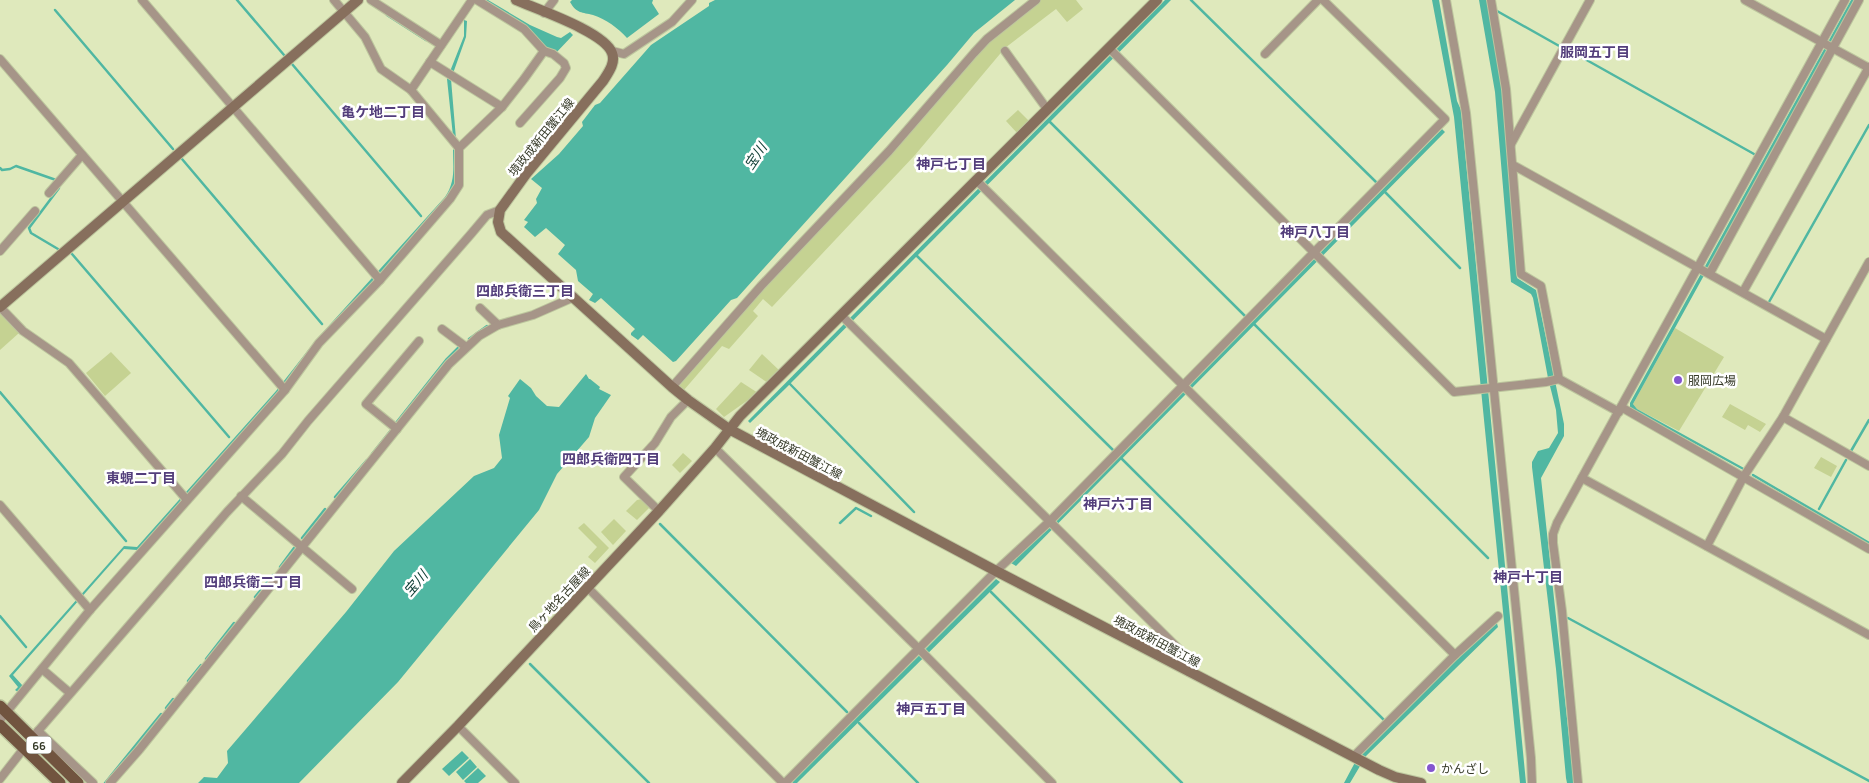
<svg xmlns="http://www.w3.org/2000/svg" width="1869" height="783" font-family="Manrope,'Noto Sans JP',sans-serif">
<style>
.green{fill:#c5d292}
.water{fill:#50b7a2}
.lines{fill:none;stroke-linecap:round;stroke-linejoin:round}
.stream{stroke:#50b7a2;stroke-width:2.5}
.street-casing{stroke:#bdc69e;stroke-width:10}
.secondary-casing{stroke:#bdc69e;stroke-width:12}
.primary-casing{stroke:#bdc69e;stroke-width:14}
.street{stroke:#a69588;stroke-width:8}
.secondary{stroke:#876f5d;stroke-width:10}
.primary{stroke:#71543f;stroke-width:11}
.poi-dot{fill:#8456cf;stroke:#fff;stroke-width:2}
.labels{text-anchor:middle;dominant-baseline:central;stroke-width:5;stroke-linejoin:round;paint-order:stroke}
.shield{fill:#fff;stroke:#727468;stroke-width:1}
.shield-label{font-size:11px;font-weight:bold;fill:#353927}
.street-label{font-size:12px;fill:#353927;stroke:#fff}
.poi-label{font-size:12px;fill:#353927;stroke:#fff;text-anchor:start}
.neighbourhood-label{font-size:14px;font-weight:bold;fill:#533e7b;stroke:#fff}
.water-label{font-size:14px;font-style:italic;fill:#134138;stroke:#fff}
</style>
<rect width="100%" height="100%" fill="#dfe9bc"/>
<g class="green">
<polygon points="1039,0 1076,0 1083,9 1067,22 1056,9 1005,48 915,155 772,307 763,299 753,311 758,316 729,349 722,346 684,390 679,387 684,378 742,313 890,154 989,41"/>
<polygon points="1018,110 1030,122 1018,134 1006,121"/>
<polygon points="0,313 19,333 0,350"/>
<polygon points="1675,328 1724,357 1679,431 1637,409 1633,404"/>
<polygon points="111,352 131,373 105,396 86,373"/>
<polygon points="762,354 780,371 768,383 749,370"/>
<polygon points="741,382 758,393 724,417 716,409"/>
<polygon points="1730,404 1766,424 1760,432 1748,425 1745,430 1722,417"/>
<polygon points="683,453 692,461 680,473 672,465"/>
<polygon points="1821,457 1837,466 1831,477 1814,468"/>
<polygon points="642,499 650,507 637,520 626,511 637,500"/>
<polygon points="614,519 626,531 613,545 601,532"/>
<polygon points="584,523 609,548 595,563 588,557 597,547 578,528"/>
</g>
<g class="water">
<polygon points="478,0 488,0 530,25 557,37 561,38 570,32 573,35 555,54"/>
<path d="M572,0H653L652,3L659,14L627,38C618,28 606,19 593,15C582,12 577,14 570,2Z"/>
<polygon points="715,0 1015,0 974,33 947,65 737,298 731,300 676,361 673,362 643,335 638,340 631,335 631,333 635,329 601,298 595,303 589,300 593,294 578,281 576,270 558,254 565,245 546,228 535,237 524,227 528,222 524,220 537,203 536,199 542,188 531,179 559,154 583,126 582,122 595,105 600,103 651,45 709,6 709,3"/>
<polygon points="1165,0 1171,0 787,387 750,423 748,421"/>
<polygon points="1432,0 1439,0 1457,101 1461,110 1526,783 1520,783 1454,117"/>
<polygon points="1479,0 1487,0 1502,90 1517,278 1536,290 1564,424 1564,436 1541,478 1574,783 1567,783 1566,778 1556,669 1532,467 1532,462 1538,451 1549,448 1558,433 1556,410 1548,378 1533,298 1531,294 1511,282 1495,92"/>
<polygon points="1851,0 1856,0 1633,404 1637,409 1744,468 1743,470 1630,408 1630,403"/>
<polygon points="464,20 467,21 466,37 451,79 456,139 453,136 447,79 464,36"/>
<polygon points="1442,129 1445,132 1016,566 1011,563 1056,521"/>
<path d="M453,149L457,153L456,182L454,189L385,269L317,341L278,392L137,550L124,549L13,675L23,686L18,692L15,690L18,687L9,676L124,546L137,547L276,391L316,340L445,197C456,181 453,166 453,149Z"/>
<polygon points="586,374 589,379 590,379 600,387 599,389 611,395 595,418 589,437 557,474 539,510 398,682 299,783 198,783 204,777 217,778 228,763 227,751 346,612 394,551 474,476 494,468 502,458 499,435 510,398 508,396 520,379 531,388 536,396 547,406 559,407"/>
<polygon points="996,579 1000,582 797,783 793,783 792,782"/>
<polygon points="1496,620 1498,627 1366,756 1350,783 1344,783 1360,753"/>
<polygon points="462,751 469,758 449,776 442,769"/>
<polygon points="470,759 477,767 463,780 456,772"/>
<polygon points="478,768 486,776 478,783 466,783 464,781"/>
</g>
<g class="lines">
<g class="stream">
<polyline points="237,0 284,55"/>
<polyline points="1191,0 1376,182"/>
<polyline points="55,10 173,149"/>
<polyline points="1497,11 1561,47"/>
<polyline points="387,15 426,40"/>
<polyline points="1567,49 1754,154"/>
<polyline points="292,64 421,216"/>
<polyline points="1050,122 1245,316"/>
<polyline points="182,159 322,324"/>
<polyline points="0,168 2,170 10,169 16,166 56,180"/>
<polyline points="1385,192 1460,268"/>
<polyline points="58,249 31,233 29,228 59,188"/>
<polyline points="72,254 229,437"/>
<polyline points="917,256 1113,450"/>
<polyline points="1769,302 1869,125"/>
<polyline points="1254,324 1488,558"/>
<polyline points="469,339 487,326"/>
<polyline points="790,384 914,512"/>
<polyline points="0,392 126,541"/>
<polyline points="396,423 446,360 459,347"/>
<polyline points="1851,451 1869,420"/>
<polyline points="372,454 392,429"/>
<polyline points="1122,459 1384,720"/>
<polyline points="1753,475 1869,543"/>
<polyline points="335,497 367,460"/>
<polyline points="1819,509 1846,460"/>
<polyline points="840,523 856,508 871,516"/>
<polyline points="660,524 847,712"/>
<polyline points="302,538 325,509"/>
<polyline points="280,567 294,548"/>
<polyline points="991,592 1182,783"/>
<polyline points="255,597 273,575"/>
<polyline points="0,616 26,647"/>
<polyline points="1568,618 1869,781"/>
<polyline points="206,659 234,623"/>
<polyline points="530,664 649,783"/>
<polyline points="188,681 201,665"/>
<polyline points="166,708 173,699"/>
<polyline points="859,723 918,783"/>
<polyline points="105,783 161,714"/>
</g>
<defs>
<g id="street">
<polyline points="142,0 380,280"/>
<polyline points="371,0 441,45"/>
<polyline points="477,0 524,29 544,51 553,54 564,63 566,68 560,78 520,123"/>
<polyline points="1446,0 1466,113 1531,758 1532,783"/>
<polyline points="1491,0 1506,89 1521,274 1541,286 1559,379 1619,412"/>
<polyline points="1745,0 1869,68"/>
<polyline points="544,13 554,0"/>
<polyline points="1109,48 1454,392 1546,382 1559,379"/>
<polyline points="612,51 624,54 672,22 692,0"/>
<polyline points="1005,51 1047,109"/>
<polyline points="1265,54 1318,0"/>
<polyline points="0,59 285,390"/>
<polyline points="430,62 502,107"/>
<polyline points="411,90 472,0"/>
<polyline points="1511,144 1590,0"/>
<polyline points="459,148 502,107 524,79 544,51"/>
<polyline points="1513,165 1826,339"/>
<polyline points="976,180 1455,655"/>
<polyline points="49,193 82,155"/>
<polyline points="0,251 35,211"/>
<polyline points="1710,273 1859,0"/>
<polyline points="1743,292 1869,67"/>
<polyline points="0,307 23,331 69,363 187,500"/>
<polyline points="480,308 498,325"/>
<polyline points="842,316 1189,659 1189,672"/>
<polyline points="442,329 466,347"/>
<polyline points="672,387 761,286 889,151 974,53 987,39 1036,0"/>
<polyline points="1621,407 1869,549"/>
<polyline points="1783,417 1869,466"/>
<polyline points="397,429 366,404 419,341"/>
<polyline points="715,448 921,651 1052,783"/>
<polyline points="1582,478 1869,635"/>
<polyline points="241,496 352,589"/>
<polyline points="0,505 90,610"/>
<polyline points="659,511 624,477 655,443 671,417 688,400"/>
<polyline points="1707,546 1744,476 1783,417 1869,262"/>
<polyline points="587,587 783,783"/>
<polyline points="42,669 70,693"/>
<polyline points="0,720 90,610 285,390 319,343 380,280 450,199 459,185 459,148 411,90 381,69 365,37 334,0"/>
<polyline points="458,726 515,783"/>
<polyline points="38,731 93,783"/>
<polyline points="32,738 227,512 282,454 308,421 471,234 487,215 500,210"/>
<polyline points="1353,757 1455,655 1498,616"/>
<polyline points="0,779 25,747"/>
<polyline points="110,783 139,750 449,364 479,336 498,325 533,315 574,297"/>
<polyline points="785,783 996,571 1050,521 1445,119 1323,0"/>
<polyline points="1578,783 1562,611 1553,543 1553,534 1557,523 1845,0"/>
</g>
<g id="secondary">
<path d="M516,0C536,9 605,32 612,53C616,63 608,73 603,81L526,174L500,210L498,222L501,232L672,387L688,400L729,429L996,571L1379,770L1395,777L1421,783"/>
<polyline points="0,307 358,0"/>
<polyline points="402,783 458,726 659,511 715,448 740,416 1157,0"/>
</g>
<g id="primary">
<polyline points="0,706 78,783"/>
<polyline points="0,725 60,783"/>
</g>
</defs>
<use href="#street" class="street-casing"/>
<use href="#secondary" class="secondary-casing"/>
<use href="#primary" class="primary-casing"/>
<use href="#street" class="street"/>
<use href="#secondary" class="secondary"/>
<use href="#primary" class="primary"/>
</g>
<g class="poi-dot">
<circle cx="1678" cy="380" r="5"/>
<circle cx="1431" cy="768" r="5"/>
</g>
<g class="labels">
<rect class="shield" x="26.5" y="736.5" width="25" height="17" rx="4"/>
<g class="shield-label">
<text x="39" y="745">66</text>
</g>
<g class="street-label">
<text transform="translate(541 137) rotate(-51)">境政成新田蟹江線</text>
<text transform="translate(799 453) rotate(28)">境政成新田蟹江線</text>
<text transform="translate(559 599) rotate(-47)">鳥ヶ地名古屋線</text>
<text transform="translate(1157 641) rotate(28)">境政成新田蟹江線</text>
</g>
<g class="poi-label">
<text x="1688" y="380">服岡広場</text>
<text x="1441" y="768">かんざし</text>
</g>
<g class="neighbourhood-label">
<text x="1595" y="51">服岡五丁目</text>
<text x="383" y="111">亀ケ地二丁目</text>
<text x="951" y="163">神戸七丁目</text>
<text x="1315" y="231">神戸八丁目</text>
<text x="525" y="290">四郎兵衛三丁目</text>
<text x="611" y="458">四郎兵衛四丁目</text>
<text x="141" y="477">東蜆二丁目</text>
<text x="1118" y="503">神戸六丁目</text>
<text x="1528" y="576">神戸十丁目</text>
<text x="253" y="581">四郎兵衛二丁目</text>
<text x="931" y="708">神戸五丁目</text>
</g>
<g class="water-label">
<text transform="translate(755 156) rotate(-56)">宝川</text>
<text transform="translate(415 583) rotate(-49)">宝川</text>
</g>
</g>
</svg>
